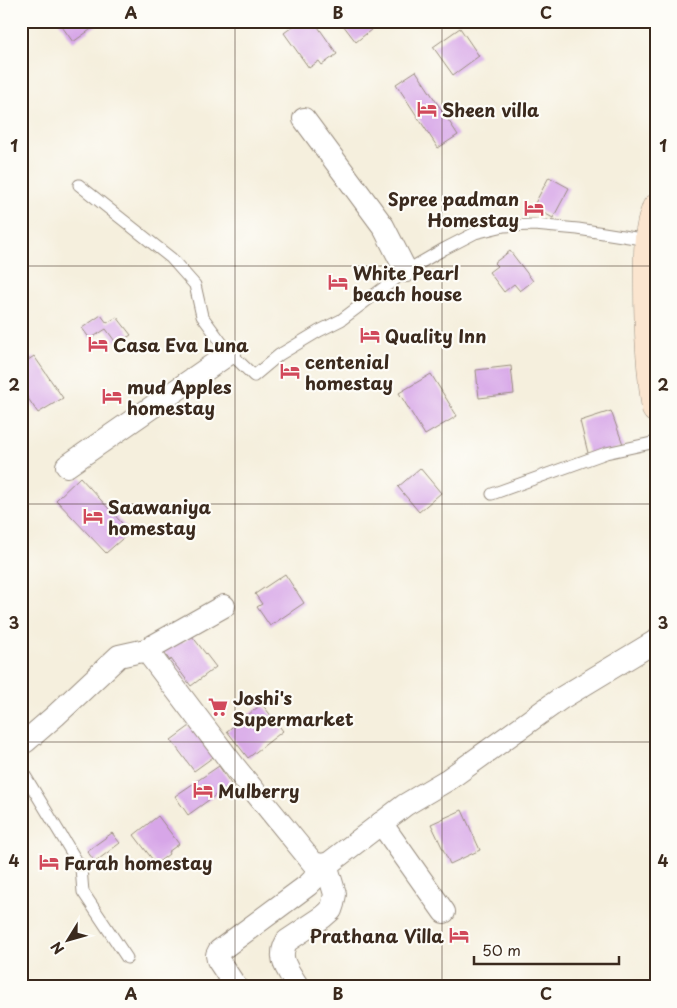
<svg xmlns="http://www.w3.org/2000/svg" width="677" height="1008" font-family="'Playpen Sans',sans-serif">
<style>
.building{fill:#d7a6e8}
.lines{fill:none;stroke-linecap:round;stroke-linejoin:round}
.service-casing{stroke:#988c7e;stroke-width:13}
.minor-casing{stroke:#988c7e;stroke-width:24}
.secondary-casing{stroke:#988c7e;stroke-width:29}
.service{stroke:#fff;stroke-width:11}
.minor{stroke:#fff;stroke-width:22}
.secondary{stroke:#fbe5cf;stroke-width:28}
.grid{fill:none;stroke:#3b2a1e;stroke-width:1;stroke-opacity:0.55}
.labels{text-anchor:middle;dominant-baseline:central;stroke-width:4.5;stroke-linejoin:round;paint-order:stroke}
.poi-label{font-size:18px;font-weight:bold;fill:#3b2a1e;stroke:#fdfcf7;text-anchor:start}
.neatline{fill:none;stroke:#3b2a1e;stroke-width:2}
.grid-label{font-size:16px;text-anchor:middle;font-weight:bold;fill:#3b2a1e}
</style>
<rect width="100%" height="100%" fill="#fdfcf7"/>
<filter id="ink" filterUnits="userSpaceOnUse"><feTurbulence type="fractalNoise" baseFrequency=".02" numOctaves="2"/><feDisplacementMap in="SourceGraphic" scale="10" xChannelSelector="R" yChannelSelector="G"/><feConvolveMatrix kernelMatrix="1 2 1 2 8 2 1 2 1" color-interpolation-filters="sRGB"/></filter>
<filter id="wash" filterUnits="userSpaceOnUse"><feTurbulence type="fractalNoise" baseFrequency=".0096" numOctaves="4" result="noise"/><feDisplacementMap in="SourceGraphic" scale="20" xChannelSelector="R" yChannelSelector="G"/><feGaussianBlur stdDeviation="1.12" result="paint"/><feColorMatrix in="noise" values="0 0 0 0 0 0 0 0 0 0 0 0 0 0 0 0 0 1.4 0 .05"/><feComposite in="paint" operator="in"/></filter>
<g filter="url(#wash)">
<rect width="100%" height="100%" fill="#f5efdd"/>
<g id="blocks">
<g class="building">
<polygon points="58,21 94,21 97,25 73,42"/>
<polygon points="300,21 314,21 337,54 322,65 319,61 309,68 284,33"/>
<polygon points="340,21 374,21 377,25 356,42"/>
<polygon points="460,28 479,56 453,75 433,47"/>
<polygon points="416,71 458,135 438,148 396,84"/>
<polygon points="549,177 569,188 553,218 533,207"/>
<polygon points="510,251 533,281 520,291 514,284 504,292 489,272 497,266 494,263"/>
<polygon points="101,315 107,323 117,317 131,335 117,344 106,329 90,339 82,328"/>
<polygon points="34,356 63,398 38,413 21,388 21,365"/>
<polygon points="511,366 514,394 479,398 476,370"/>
<polygon points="431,374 457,416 425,435 399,393"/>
<polygon points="611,411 624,447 589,457 580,421"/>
<polygon points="420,468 441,493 419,512 398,487"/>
<polygon points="80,477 130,532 106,553 56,500"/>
<polygon points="285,574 304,603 270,626 257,607 262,604 255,594"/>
<polygon points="192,636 216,667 191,686 171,659 170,661 162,650 178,638 182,643"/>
<polygon points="262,704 283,731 248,758 227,731"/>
<polygon points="190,726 208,750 211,748 216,755 194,771 171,740"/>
<polygon points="219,766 231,784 188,815 175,796"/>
<polygon points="462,810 480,850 450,864 431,824"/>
<polygon points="158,816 179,844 168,852 169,854 156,864 134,835"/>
<polygon points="112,833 120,843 95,862 87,851"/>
</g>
</g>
</g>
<g filter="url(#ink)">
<use href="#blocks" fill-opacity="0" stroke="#988c7e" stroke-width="1"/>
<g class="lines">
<defs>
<g id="service">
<polyline points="79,185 171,258 195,285 202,316 227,350 254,376 279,355 319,331 341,320 406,271 444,249 475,233 504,226 534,225 578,229 648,240"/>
<polyline points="492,494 606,453 656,442"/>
<polyline points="21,769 81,868 83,892 127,958"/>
</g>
<g id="minor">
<polyline points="304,119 383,226 406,271"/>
<polyline points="67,466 230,353"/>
<polyline points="146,650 224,606"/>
<polyline points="21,742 25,742 55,716 119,656 146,650 234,766 313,863 322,865 328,864 405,805 449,779 560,699 656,641"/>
<polyline points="381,823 444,912"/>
<polyline points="236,987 218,960 217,955 219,951 308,885 315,878 322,865"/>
<path d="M298,987C289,971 276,959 287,941L323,917L331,910L333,904L335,894L326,864"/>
</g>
<path id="secondary" d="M656,208C646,234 648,259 648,287C648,328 650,368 656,409"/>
</defs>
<use href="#service" class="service-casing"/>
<use href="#minor" class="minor-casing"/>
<use href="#secondary" class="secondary-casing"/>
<use href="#service" class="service"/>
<use href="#minor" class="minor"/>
<use href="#secondary" class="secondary"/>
</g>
</g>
<path class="grid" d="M235,21V987M442,21V987M21,266H656M21,504H656M21,742H656"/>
<defs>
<symbol id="hotel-bare" viewBox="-9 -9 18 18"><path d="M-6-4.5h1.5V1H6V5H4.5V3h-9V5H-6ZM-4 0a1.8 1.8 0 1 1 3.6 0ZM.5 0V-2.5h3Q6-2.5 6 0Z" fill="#d1495b" stroke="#fdfcf7" stroke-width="2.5" paint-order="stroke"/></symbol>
<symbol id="supermarket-bare" viewBox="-9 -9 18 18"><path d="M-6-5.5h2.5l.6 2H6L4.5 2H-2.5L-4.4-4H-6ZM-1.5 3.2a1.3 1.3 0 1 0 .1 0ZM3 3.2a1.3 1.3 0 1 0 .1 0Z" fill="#d1495b" stroke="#fdfcf7" stroke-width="2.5" paint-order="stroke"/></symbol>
</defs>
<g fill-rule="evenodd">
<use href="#hotel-bare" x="413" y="95" width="28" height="28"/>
<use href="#hotel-bare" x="520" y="194" width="28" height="28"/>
<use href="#hotel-bare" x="324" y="268" width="28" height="28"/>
<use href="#hotel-bare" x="356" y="321" width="28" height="28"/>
<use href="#hotel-bare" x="84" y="330" width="28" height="28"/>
<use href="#hotel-bare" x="276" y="357" width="28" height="28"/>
<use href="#hotel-bare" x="98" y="382" width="28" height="28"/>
<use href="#hotel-bare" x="79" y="502" width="28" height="28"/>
<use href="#supermarket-bare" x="204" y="693" width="28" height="28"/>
<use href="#hotel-bare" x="189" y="776" width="28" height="28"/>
<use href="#hotel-bare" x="35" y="848" width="28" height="28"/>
<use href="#hotel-bare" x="445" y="921" width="28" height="28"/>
</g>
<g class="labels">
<g class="poi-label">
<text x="442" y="109">Sheen villa</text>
<text x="519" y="198" text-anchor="end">Spree padman<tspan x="519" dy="21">Homestay</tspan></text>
<text x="353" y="272">White Pearl<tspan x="353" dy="21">beach house</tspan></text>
<text x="385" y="335">Quality Inn</text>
<text x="113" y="344">Casa Eva Luna</text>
<text x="305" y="361">centenial<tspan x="305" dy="21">homestay</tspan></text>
<text x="127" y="386">mud Apples<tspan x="127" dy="21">homestay</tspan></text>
<text x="108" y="506">Saawaniya<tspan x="108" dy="21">homestay</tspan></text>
<text x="233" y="697">Joshi's<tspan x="233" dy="21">Supermarket</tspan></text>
<text x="218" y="790">Mulberry</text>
<text x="64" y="862">Farah homestay</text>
<text x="444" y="935" text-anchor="end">Prathana Villa</text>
</g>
</g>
<rect width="677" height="1008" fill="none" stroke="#fdfcf7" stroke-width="55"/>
<g transform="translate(68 940) rotate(233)" stroke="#fdfcf7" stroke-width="4" paint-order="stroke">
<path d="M0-4L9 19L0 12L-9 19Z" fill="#3b2a1e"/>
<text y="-8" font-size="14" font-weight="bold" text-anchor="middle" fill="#3b2a1e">N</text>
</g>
<path d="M474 956v8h145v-8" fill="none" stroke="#3b2a1e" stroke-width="2.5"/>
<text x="482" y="956" font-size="15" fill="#3b2a1e" stroke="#fdfcf7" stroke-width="4" paint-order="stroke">50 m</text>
<rect x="28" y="28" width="622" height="952" class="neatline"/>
<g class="grid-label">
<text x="131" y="19">A</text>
<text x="338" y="19">B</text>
<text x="546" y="19">C</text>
<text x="14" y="152">1</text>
<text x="663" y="152">1</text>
<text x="14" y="391">2</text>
<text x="663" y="391">2</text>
<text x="14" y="629">3</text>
<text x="663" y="629">3</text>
<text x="14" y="867">4</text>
<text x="663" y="867">4</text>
<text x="131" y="1000">A</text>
<text x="338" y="1000">B</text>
<text x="546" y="1000">C</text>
</g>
</svg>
